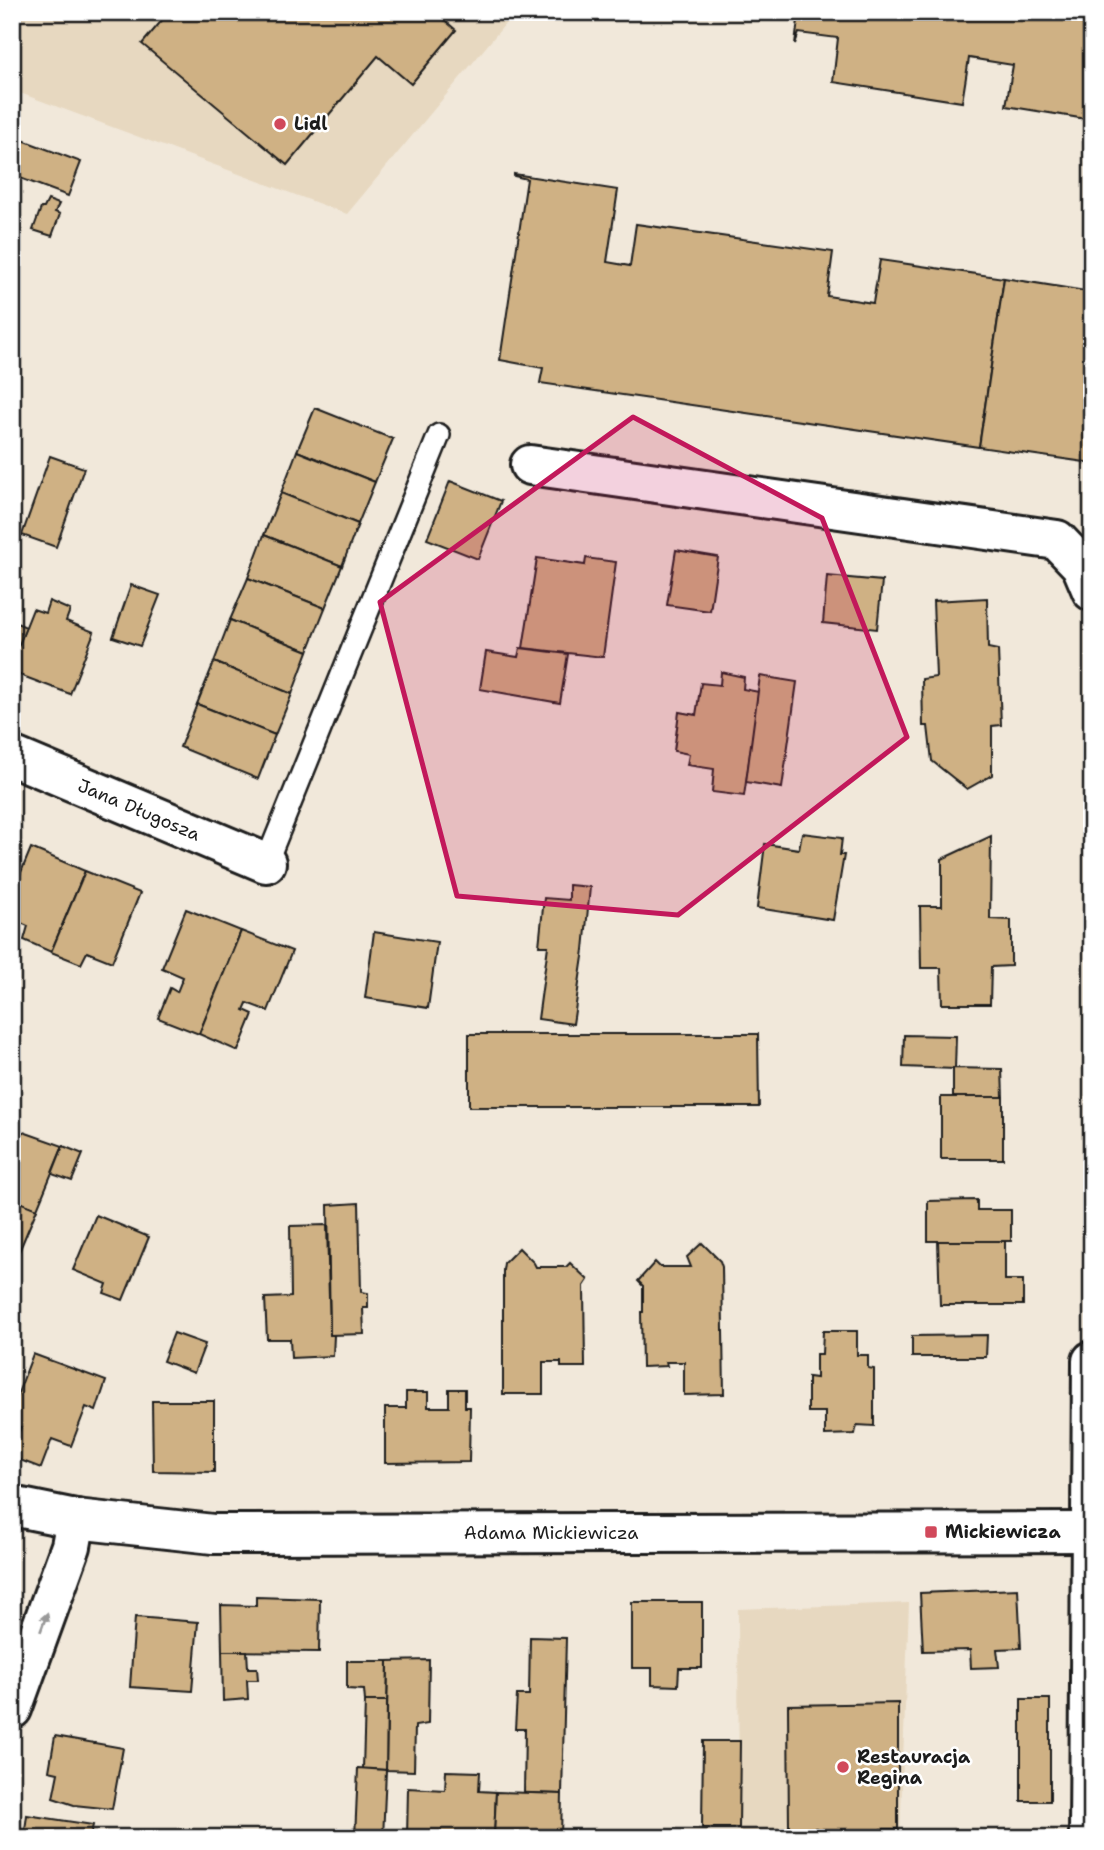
<svg xmlns="http://www.w3.org/2000/svg" width="1104" height="1850" font-family="'Shantell Sans',sans-serif">
<style>
.built{fill:#e7d8c0}
.building{fill:#cfb184;stroke:#1c1c1c;stroke-width:2}
.lines{fill:none;stroke-linecap:round;stroke-linejoin:round}
.service-casing{stroke:#1c1c1c;stroke-width:26}
.minor-casing{stroke:#1c1c1c;stroke-width:44}
.tertiary-casing{stroke:#1c1c1c;stroke-width:44}
.service{stroke:#fff;stroke-width:21}
.minor{stroke:#fff;stroke-width:38}
.tertiary{stroke:#fff;stroke-width:38}
.oneway{fill:#999}
.marked{fill:#c2185b;fill-opacity:0.2;stroke:#c2185b;stroke-width:5;stroke-linejoin:round}
.poi-dot{fill:#d1495b;stroke:#fff;stroke-width:2.5}
.labels{text-anchor:middle;dominant-baseline:central;stroke-width:5;stroke-linejoin:round;paint-order:stroke}
.poi-label{font-size:18px;font-weight:bold;fill:#1c1c1c;stroke:#fff;text-anchor:start}
.street-label{font-size:18px;fill:#1c1c1c;stroke:#fff}
</style>
<rect width="100%" height="100%" fill="#f1e8da"/>
<filter id="ink" filterUnits="userSpaceOnUse"><feTurbulence type="fractalNoise" baseFrequency=".0143" numOctaves="2"/><feDisplacementMap in="SourceGraphic" scale="14" xChannelSelector="R" yChannelSelector="G"/><feConvolveMatrix kernelMatrix="1 2 1 2 8 2 1 2 1" color-interpolation-filters="sRGB"/></filter>
<g filter="url(#ink)">
<g class="built">
<polygon points="12,12 515,12 347,214 12,90"/>
<polygon points="909,1603 900,1838 739,1838 738,1609"/>
</g>
<g class="building">
<polygon points="169,12 435,12 456,30 411,84 378,56 287,165 142,44"/>
<polygon points="799,12 1092,12 1092,120 1006,106 1013,65 969,58 962,102 833,82 838,38 799,33 795,44"/>
<polygon points="12,136 81,162 68,196 12,175"/>
<polygon points="514,174 618,190 607,262 630,266 636,224 833,252 827,296 873,303 880,260 1004,278 979,447 540,383 543,368 500,360 527,179 514,176"/>
<polygon points="48,200 59,204 55,212 60,214 52,236 33,230 41,208 44,208"/>
<polygon points="1004,278 1092,292 1092,463 979,447"/>
<polygon points="315,408 393,439 375,482 297,451"/>
<polygon points="297,451 375,482 358,524 281,493"/>
<polygon points="50,456 84,468 56,547 22,535"/>
<polygon points="450,481 501,501 478,559 427,539"/>
<polygon points="281,493 358,524 342,566 264,535"/>
<polygon points="264,535 342,566 325,608 248,578"/>
<polygon points="676,550 718,557 710,611 667,605"/>
<polygon points="537,558 585,565 586,558 616,562 603,657 523,648"/>
<polygon points="827,576 882,581 877,629 823,623"/>
<polygon points="248,578 325,608 308,651 230,620"/>
<polygon points="131,585 160,595 140,646 113,637"/>
<polygon points="987,598 988,648 998,650 1001,725 992,726 992,775 967,789 932,761 928,726 923,726 922,679 936,677 933,601"/>
<polygon points="49,601 70,610 66,621 94,632 70,694 12,672 12,662 33,609 45,613"/>
<polygon points="230,620 308,651 292,694 214,662"/>
<polygon points="12,621 26,627 12,662"/>
<polygon points="520,648 568,654 560,703 480,689 486,652 518,657"/>
<polygon points="214,662 292,694 275,735 197,704"/>
<polygon points="721,672 744,677 743,689 759,692 744,796 712,792 714,769 687,765 689,754 674,751 679,712 696,715 701,683 720,685"/>
<polygon points="760,676 797,682 782,788 746,782"/>
<polygon points="197,704 275,735 258,779 180,747"/>
<polygon points="802,833 842,838 840,855 844,855 833,920 757,908 765,844 799,849"/>
<polygon points="991,836 990,919 1011,920 1011,966 991,967 990,1004 942,1004 941,968 921,968 920,906 942,906 942,859"/>
<polygon points="31,848 85,871 51,952 24,940 28,926 12,919 12,894"/>
<polygon points="85,871 140,893 112,962 87,952 81,964 51,952"/>
<polygon points="569,885 590,887 584,950 573,1024 538,1019 548,946 539,946 544,898 569,900"/>
<polygon points="186,909 241,931 199,1034 158,1018 170,988 177,992 183,977 162,968"/>
<polygon points="241,931 292,951 268,1011 247,1003 244,1010 253,1014 238,1051 199,1034"/>
<polygon points="374,932 437,942 428,1008 365,998"/>
<polygon points="469,1034 758,1034 759,1107 469,1107"/>
<polygon points="904,1035 956,1036 955,1069 903,1067"/>
<polygon points="953,1068 1002,1069 1003,1097 953,1097"/>
<rect x="941" y="1097" width="62" height="62"/>
<polygon points="12,1128 63,1146 37,1209 12,1199"/>
<polygon points="63,1146 83,1154 72,1181 52,1174"/>
<polygon points="12,1199 37,1209 12,1268"/>
<polygon points="977,1200 977,1210 1011,1210 1011,1241 928,1241 928,1201"/>
<polygon points="359,1203 361,1292 368,1293 368,1308 363,1308 364,1334 330,1335 328,1205"/>
<polygon points="96,1215 149,1237 123,1300 104,1293 107,1284 73,1270"/>
<polygon points="327,1225 330,1335 334,1335 333,1356 291,1358 290,1339 267,1339 265,1298 291,1297 290,1226"/>
<polygon points="938,1241 1005,1241 1005,1280 1023,1280 1023,1305 940,1305"/>
<polygon points="702,1243 720,1261 722,1267 724,1394 684,1395 684,1362 666,1362 667,1366 642,1367 641,1312 643,1312 643,1286 638,1281 655,1262 660,1267 691,1267 687,1257"/>
<polygon points="519,1248 534,1263 536,1267 566,1267 570,1263 588,1280 584,1286 585,1367 561,1367 561,1362 543,1362 543,1394 503,1394 503,1270 504,1263"/>
<polygon points="823,1331 857,1331 857,1355 868,1355 868,1368 874,1369 874,1426 857,1425 855,1434 825,1435 825,1412 808,1412 808,1377 816,1378 816,1354 822,1354"/>
<polygon points="174,1333 205,1344 194,1373 163,1361"/>
<polygon points="987,1335 986,1357 912,1357 912,1336"/>
<polygon points="33,1354 106,1381 96,1411 86,1407 71,1446 52,1439 41,1468 12,1457 12,1449 21,1427 12,1424 12,1409"/>
<polygon points="449,1389 465,1389 465,1407 470,1407 469,1462 385,1463 385,1408 406,1408 406,1392 428,1392 428,1407 449,1407"/>
<polygon points="152,1401 214,1401 214,1472 153,1471"/>
<polygon points="1018,1589 1021,1648 997,1649 999,1667 971,1668 970,1650 923,1651 920,1593"/>
<polygon points="256,1597 320,1599 319,1652 222,1651 221,1605 256,1606"/>
<polygon points="632,1602 702,1602 702,1668 679,1668 678,1686 652,1685 652,1668 632,1668"/>
<polygon points="135,1617 198,1622 192,1691 130,1687"/>
<polygon points="530,1637 566,1638 562,1794 524,1793 525,1729 515,1729 517,1695 529,1695"/>
<polygon points="222,1651 247,1651 248,1668 257,1668 258,1680 247,1680 248,1699 223,1701"/>
<polygon points="429,1660 428,1724 415,1726 414,1771 386,1770 388,1661"/>
<polygon points="347,1661 388,1661 387,1701 365,1701 364,1690 347,1689"/>
<rect x="1021" y="1699" width="29" height="102"/>
<polygon points="365,1701 387,1701 386,1770 363,1769"/>
<polygon points="898,1703 898,1829 881,1829 882,1838 816,1838 816,1828 789,1829 788,1705"/>
<polygon points="55,1736 123,1748 112,1809 74,1805 53,1798 58,1773 49,1771"/>
<polygon points="703,1741 740,1741 739,1828 702,1828"/>
<polygon points="358,1768 386,1770 383,1838 355,1838"/>
<polygon points="446,1771 480,1772 479,1791 496,1792 494,1838 407,1838 408,1788 445,1790"/>
<polygon points="496,1792 562,1794 561,1838 494,1838"/>
<polygon points="27,1815 93,1825 90,1838 24,1838"/>
</g>
<g class="lines">
<defs>
<polyline id="service" points="266,863 439,435"/>
<g id="minor">
<polyline points="530,465 1057,540 1081,565 1092,591"/>
<polyline points="12,756 266,863"/>
<polyline points="12,1709 71,1546 76,1519"/>
<polyline points="1089,1838 1092,1361"/>
</g>
<polyline id="tertiary" points="12,1506 76,1519 213,1534 1092,1532"/>
</defs>
<use href="#service" class="service-casing"/>
<use href="#minor" class="minor-casing"/>
<use href="#tertiary" class="tertiary-casing"/>
<use href="#service" class="service"/>
<use href="#minor" class="minor"/>
<use href="#tertiary" class="tertiary"/>
</g>
<defs><path id="oneway-solid" d="M-6-.8H1V-3.2L6.5 0L1 3.2V.8H-6Z" transform="scale(1.75)"/></defs>
<use class="oneway" href="#oneway-solid" transform="translate(44 1622) rotate(-70)"/>
</g>
<path class="marked" d="M633,417L822,518L907,737L678,915L457,896L380,602Z"/>
<g class="poi-dot">
<circle cx="280" cy="124" r="7"/>
<rect x="924" y="1525" width="14" height="14" rx="3.5"/>
<circle cx="843" cy="1767" r="7"/>
</g>
<g class="labels">
<g class="poi-label">
<text x="294" y="124">Lidl</text>
<text x="945" y="1532">Mickiewicza</text>
<text x="857" y="1757">Restauracja<tspan x="857" dy="21">Regina</tspan></text>
</g>
<g class="street-label">
<text transform="translate(139 810) rotate(23)">Jana Długosza</text>
<text x="551" y="1533">Adama Mickiewicza</text>
</g>
</g>
<rect width="1104" height="1850" fill="none" stroke="#fff" stroke-width="42"/>
<rect x="21" y="21" width="1062" height="1808" fill="none" stroke="#1c1c1c" stroke-width="2.5" filter="url(#ink)"/>
</svg>
